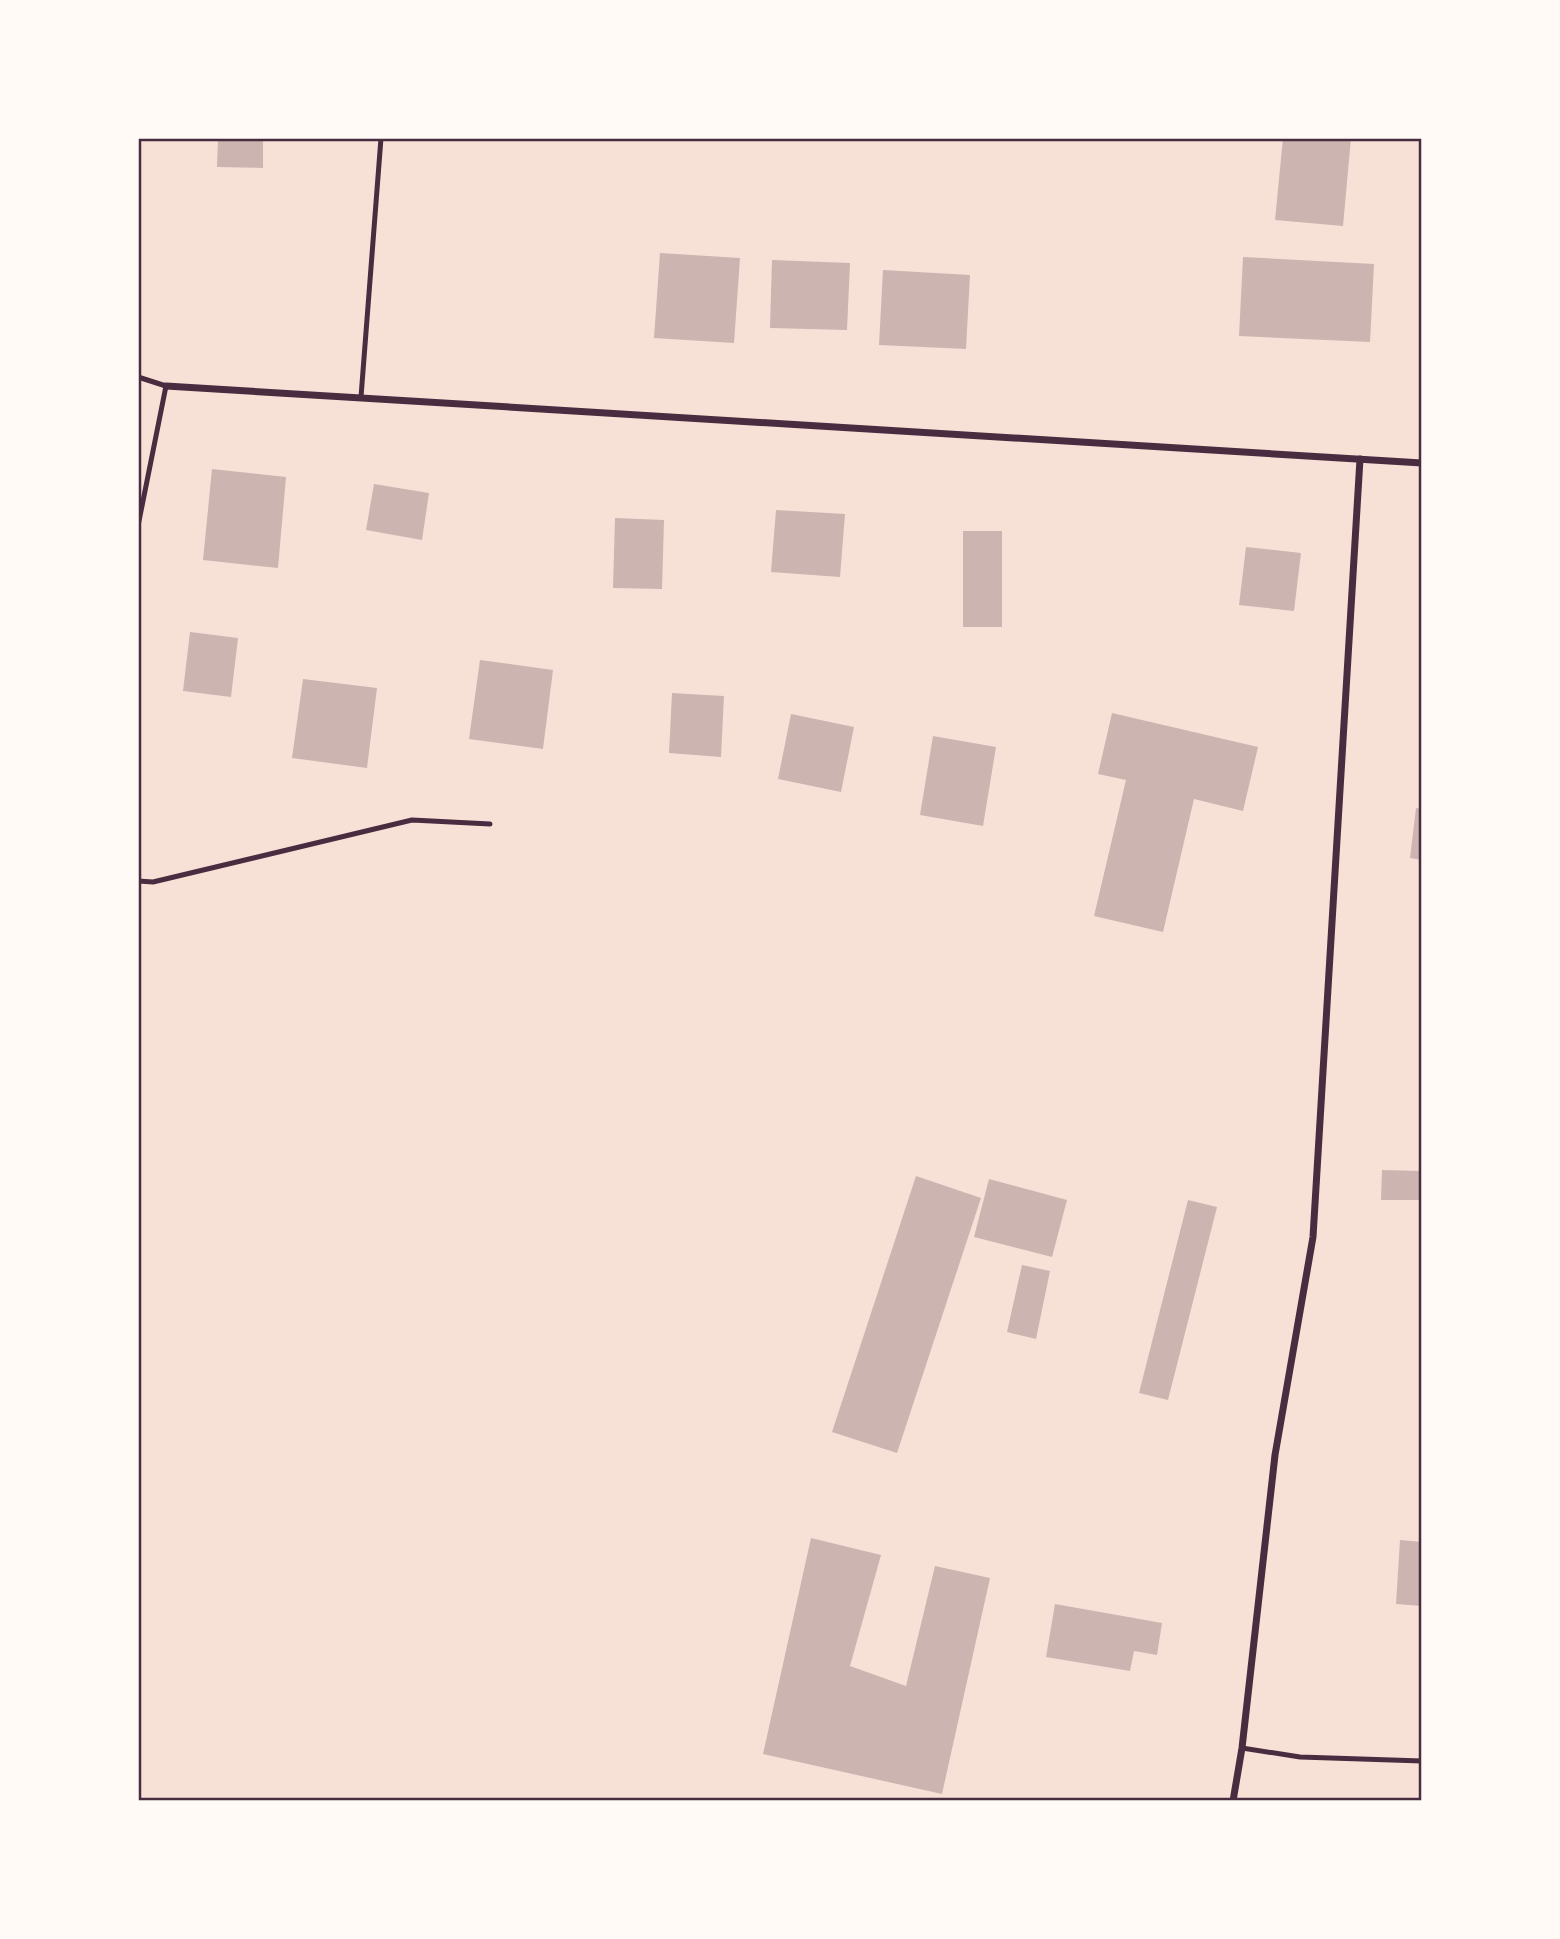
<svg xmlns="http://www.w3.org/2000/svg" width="1560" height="1939" font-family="'PT Serif',serif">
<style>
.building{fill:#ccb4b1}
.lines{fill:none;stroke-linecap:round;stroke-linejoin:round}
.service{stroke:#4a2c40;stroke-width:5}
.minor{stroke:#4a2c40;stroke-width:7}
.neatline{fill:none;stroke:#4a2c40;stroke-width:2.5}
</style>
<rect width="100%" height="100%" fill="#f7e1d7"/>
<g class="building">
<polygon points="218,138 263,138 263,168 217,167"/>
<polygon points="1283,138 1351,138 1343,226 1275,220"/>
<polygon points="660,253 740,258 734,343 654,338"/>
<polygon points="1243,257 1374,264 1370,342 1239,336"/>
<polygon points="772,260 850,263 847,330 770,328"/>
<polygon points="883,270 970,275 966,349 879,345"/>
<polygon points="212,469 286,477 278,568 203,560"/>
<polygon points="374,484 429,493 422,540 366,530"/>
<polygon points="776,510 845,514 840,577 771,572"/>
<polygon points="615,518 664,520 662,589 613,588"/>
<rect x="963" y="531" width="39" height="96"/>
<polygon points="1246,547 1301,553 1294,611 1239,605"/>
<polygon points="190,632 238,638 231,697 183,691"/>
<polygon points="480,660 553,670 543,749 469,739"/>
<polygon points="303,679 377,688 367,768 292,758"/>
<polygon points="672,693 724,696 721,757 669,753"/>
<polygon points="1112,713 1258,747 1243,811 1194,799 1163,932 1094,916 1126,780 1098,774"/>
<polygon points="791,714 854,727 841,792 778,779"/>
<polygon points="933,736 996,747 983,826 920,815"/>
<polygon points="1416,808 1422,809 1422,860 1410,858"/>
<polygon points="1382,1170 1422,1171 1422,1200 1381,1200"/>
<polygon points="916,1176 981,1198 897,1453 832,1432"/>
<polygon points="989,1179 1067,1200 1052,1257 974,1237"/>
<polygon points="1188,1200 1217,1207 1168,1400 1139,1393"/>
<polygon points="1022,1265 1050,1271 1036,1339 1007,1332"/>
<polygon points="811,1538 881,1555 850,1666 906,1686 935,1566 990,1578 942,1794 763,1754"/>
<polygon points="1400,1540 1422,1542 1422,1606 1396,1604"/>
<polygon points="1055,1604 1162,1623 1157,1655 1134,1651 1130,1671 1046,1657"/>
</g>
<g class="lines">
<g class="service">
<polyline points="138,377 166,386 138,526"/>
<polyline points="361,397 381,138"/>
<polyline points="138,881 153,882 412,820 490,824"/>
<polyline points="1242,1748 1300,1757 1422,1761"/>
</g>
<g class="minor">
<polyline points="166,386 1422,463"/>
<polyline points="1233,1801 1242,1748 1275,1455 1313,1237 1360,459"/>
</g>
</g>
<rect width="1560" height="1939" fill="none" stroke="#fffaf5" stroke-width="280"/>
<rect x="140" y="140" width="1280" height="1659" class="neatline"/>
</svg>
